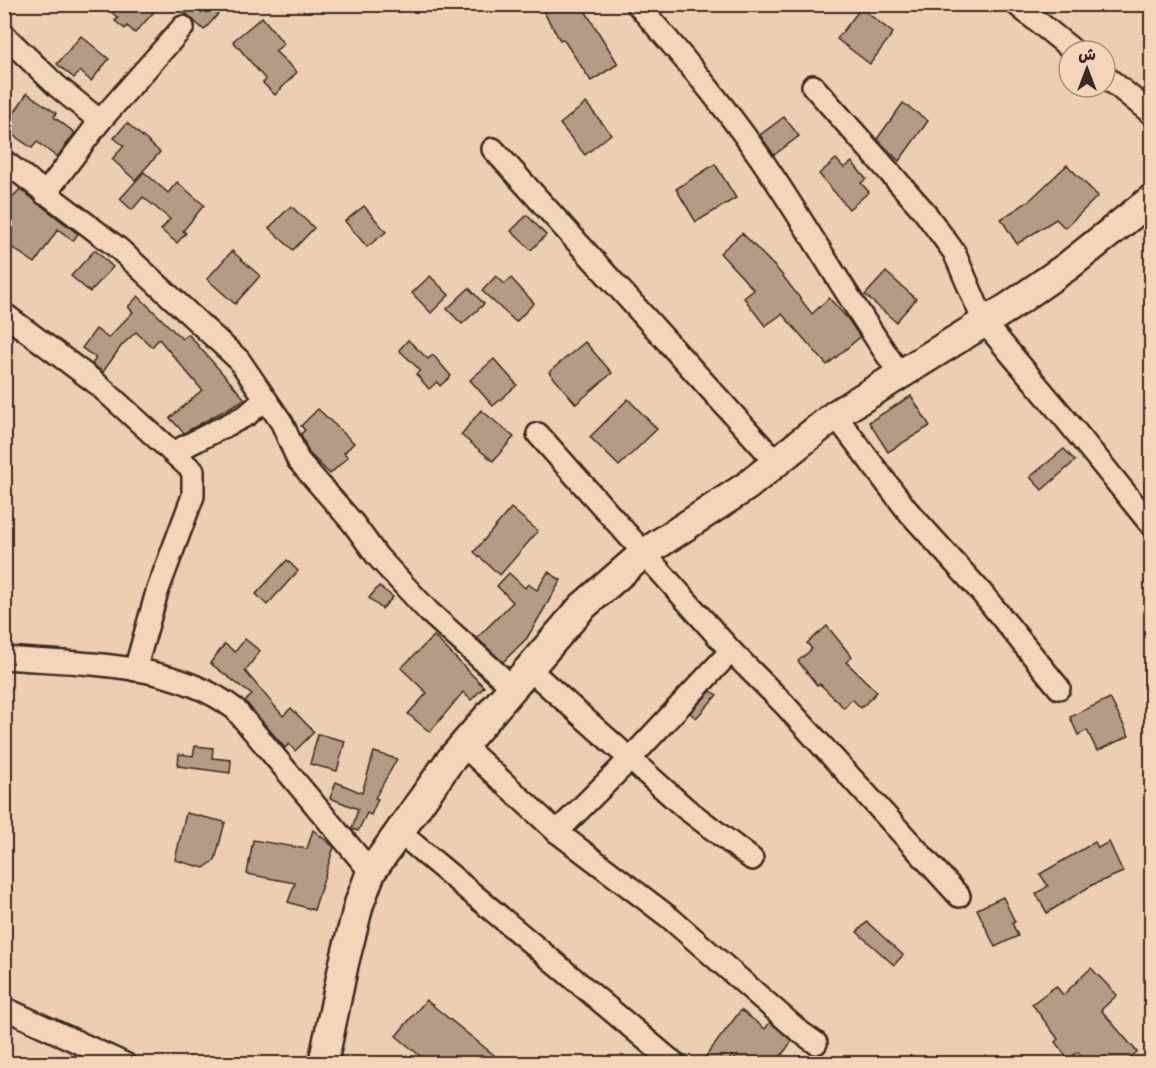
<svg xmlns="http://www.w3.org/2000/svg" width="1156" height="1068" font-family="Mynerve,'Playpen Sans Arabic',sans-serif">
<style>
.building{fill:#b49b85;stroke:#3b2a1e;stroke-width:1.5}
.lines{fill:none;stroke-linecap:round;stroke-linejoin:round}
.street-casing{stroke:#3b2a1e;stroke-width:26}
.secondary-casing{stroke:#3b2a1e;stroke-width:33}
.street{stroke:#f3d5b9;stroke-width:21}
.secondary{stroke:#f3d5b9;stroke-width:28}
</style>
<rect width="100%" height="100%" fill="#ecceb3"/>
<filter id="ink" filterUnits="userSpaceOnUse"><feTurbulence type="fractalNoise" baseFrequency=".0167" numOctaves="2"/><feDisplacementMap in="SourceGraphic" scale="12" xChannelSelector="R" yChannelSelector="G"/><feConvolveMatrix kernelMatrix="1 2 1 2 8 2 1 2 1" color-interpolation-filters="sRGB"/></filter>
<g filter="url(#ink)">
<g class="building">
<polygon points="103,4 161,4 135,33 127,26 125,29 115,21 118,18"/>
<polygon points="176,4 227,4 204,30"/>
<polygon points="539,4 581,4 618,64 591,81 563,39 560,40"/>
<polygon points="861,8 893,33 870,64 837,39"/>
<polygon points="262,17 284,44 275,51 297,72 275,95 263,83 266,80 233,41"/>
<polygon points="81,36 109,59 91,81 80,71 74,78 57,64"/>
<polygon points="27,93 56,113 54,117 75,133 57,157 37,142 32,148 4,129"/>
<polygon points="586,103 611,134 585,155 560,124"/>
<polygon points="903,103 928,121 899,161 877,139"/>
<polygon points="784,117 799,136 774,155 760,135"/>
<polygon points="127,123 160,152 135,180 112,159 124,146 114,138"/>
<polygon points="836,159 844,168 852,162 866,179 861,183 869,192 849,209 819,174"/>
<polygon points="715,164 736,198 696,222 676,189"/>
<polygon points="1067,165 1098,196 1065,228 1056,219 1017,244 1001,219 1029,201"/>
<polygon points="144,172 168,193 177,182 204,205 183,231 186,233 177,243 161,230 170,219 143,197 132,210 120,199"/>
<polygon points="20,189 78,234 73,241 58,229 35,263 4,242 4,206"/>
<polygon points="291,206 314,228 293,250 269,228"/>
<polygon points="364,206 386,232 367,247 345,221"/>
<polygon points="527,215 546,235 531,250 511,231"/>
<polygon points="742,233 779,271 812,314 829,298 848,319 860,337 827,365 782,314 765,326 744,298 754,290 720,253"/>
<polygon points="95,250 113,267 90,292 71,276"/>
<polygon points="232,251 260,276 235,304 207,279"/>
<polygon points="886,272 916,299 896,322 865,295"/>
<polygon points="430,276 449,295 431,313 412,293"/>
<polygon points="496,276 505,284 511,278 534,303 516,322 482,291"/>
<polygon points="469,288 484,304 462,324 447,309"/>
<polygon points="138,296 182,339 188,334 245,399 184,433 170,418 202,390 159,339 152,347 136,332 122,345 103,372 92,364 96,358 82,348 96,329 108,338 133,312 128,307"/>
<polygon points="408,340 428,359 433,355 451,376 440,386 437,382 429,389 416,374 420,370 399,350"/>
<polygon points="585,342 612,373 576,404 549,372"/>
<polygon points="494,359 517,385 493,406 470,380"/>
<polygon points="911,396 930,426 888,452 869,422"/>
<polygon points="628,399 657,429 619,466 590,437"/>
<polygon points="318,409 354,443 344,453 348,457 330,474 309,453 301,434 305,430 301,426"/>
<polygon points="481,410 514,437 493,461 461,435"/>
<polygon points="1064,449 1075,461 1042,490 1030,477"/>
<polygon points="511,508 538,531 500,575 474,552"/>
<polygon points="287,560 298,571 267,605 256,594"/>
<polygon points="548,572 561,580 527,638 503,662 477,638 513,602 497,586 509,573 525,588 528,584 537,590"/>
<polygon points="379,586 393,597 382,609 369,598"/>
<polygon points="827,626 852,657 846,662 877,692 861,708 852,699 844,708 820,684 817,685 798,661 812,649 807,643"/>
<polygon points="434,636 484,687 471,700 463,692 430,732 408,714 427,693 401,668"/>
<polygon points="245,639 260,651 245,671 283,716 291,708 314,732 295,751 289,744 285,748 245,701 252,695 210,663 225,644 235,652"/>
<polygon points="711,691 717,695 696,718 690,713"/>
<polygon points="1110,698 1129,736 1097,751 1087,730 1078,735 1070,717"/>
<polygon points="318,734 345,741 337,771 310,764"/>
<polygon points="195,746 213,748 212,758 231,760 230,773 178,766 179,754 193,756"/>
<polygon points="374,752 397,759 375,798 378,799 371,815 367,813 358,831 352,829 358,809 330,798 336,782 362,793"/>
<polygon points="186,813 225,822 215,860 204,868 175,860"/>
<polygon points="313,830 334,847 314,910 288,902 295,883 247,874 253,840 307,849"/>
<polygon points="1095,842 1098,848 1109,842 1123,872 1092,885 1047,913 1036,894 1048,886 1040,874"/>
<polygon points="1003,897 1015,922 1012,923 1018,936 995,947 977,909"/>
<polygon points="867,922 903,955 894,965 857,932"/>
<polygon points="1091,968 1117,995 1101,1010 1137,1052 1123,1064 1088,1064 1078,1052 1068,1059 1055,1042 1058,1039 1032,1004 1056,986 1063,995"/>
<polygon points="426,1000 505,1064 430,1064 396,1036"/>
<polygon points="741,1010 765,1029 770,1022 792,1041 775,1064 742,1064 732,1056 726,1064 700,1064"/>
</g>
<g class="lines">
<defs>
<g id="street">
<path d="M637,4C687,61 735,118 776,181C818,245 856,311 900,374"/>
<polyline points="1016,4 1074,51"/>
<polyline points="4,35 57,86 100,121"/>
<polyline points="1105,76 1152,114"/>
<polyline points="813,86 923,210 954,252 984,322 1063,416 1152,526"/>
<polyline points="493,149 776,462"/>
<polyline points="4,161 118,248 239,360 282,423 298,460 353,523 377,556 429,612 512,687"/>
<polyline points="45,194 100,121 183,27"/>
<polyline points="4,314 95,382 193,471 193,496 157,592 135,670"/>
<polyline points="835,415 907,510 981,592 1059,688"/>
<polyline points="538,434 731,651 784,704 959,896"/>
<polyline points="174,452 247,415 265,399"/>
<path d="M4,658C81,664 172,661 235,709L371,872"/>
<polyline points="528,668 685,808 752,859"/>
<polyline points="463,745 557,832 670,918 799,1031 816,1043"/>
<polyline points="398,831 675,1064"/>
<polyline points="557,832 630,759 731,651"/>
<polyline points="4,1008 125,1064"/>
</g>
<polyline id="secondary" points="323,1064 344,963 359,904 371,872 448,763 582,607 643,554 747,486 835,415 1009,307 1068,266 1152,199"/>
</defs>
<use href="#street" class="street-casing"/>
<use href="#secondary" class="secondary-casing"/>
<use href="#street" class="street"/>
<use href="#secondary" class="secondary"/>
</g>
</g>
<rect width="1156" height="1068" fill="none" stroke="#f3d5b9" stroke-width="24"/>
<rect x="12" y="12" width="1132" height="1044" fill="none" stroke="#3b2a1e" stroke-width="2" filter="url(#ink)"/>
<g transform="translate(1087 69)"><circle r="28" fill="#f3d5b9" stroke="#a9917b" stroke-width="1.5"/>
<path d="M0-4.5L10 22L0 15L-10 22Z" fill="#3b2a1e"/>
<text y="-9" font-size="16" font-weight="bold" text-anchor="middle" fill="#3b2a1e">ش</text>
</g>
</svg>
